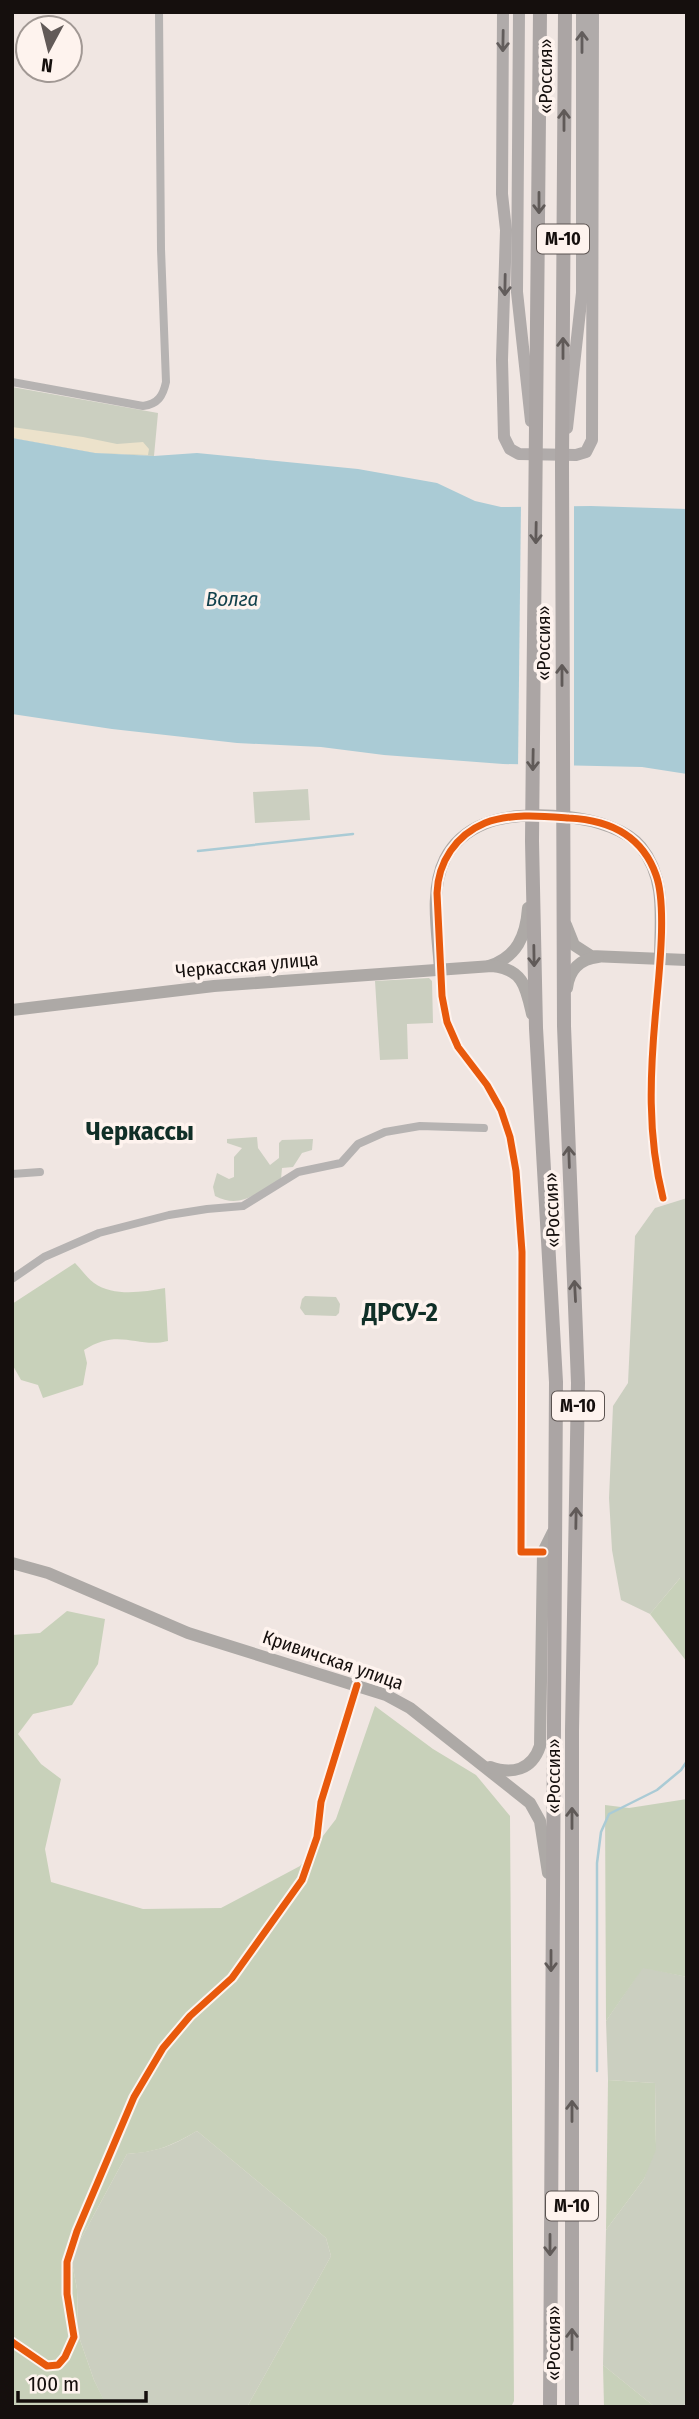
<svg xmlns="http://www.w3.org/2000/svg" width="699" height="2419" font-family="'Fira Sans Condensed',sans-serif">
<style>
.green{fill:#cbcfc0}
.forest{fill:#c8d1ba}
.sand{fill:#ece2cb}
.water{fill:#aacbd5}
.pier{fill:#f0e6e2}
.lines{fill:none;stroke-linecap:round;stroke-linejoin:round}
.stream{stroke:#aacbd5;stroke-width:2.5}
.street{stroke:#b6b3b2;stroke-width:8}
.secondary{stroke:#ada9a6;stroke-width:12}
.primary{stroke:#b0abaa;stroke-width:12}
.highway{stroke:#aba5a4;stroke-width:14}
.cycleway-casing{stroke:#fef3ee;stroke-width:11}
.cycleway{stroke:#e8590c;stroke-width:7}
.oneway{stroke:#625d5c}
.oneway2{stroke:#605a58}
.labels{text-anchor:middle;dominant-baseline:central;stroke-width:7;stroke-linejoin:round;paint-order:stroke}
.shield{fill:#fef3ee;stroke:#5b5350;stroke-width:2}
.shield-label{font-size:18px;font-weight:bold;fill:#150f0d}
.street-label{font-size:19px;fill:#150f0d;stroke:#fef3ee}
.water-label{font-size:21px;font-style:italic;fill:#12414c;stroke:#fef3ee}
.district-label{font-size:26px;font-weight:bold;fill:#102f27;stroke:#fef3ee}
</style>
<rect width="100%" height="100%" fill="#f0e6e2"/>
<g class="green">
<polygon points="12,387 158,413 154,456 95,453 12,438"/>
<polygon points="308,789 310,820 255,823 253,792"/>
<polygon points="429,978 432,981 433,1023 407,1024 408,1059 380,1060 375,981"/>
<path d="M257,1137L258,1148L270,1165L279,1158V1143L282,1140L313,1139L312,1150L302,1153L293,1167L282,1168L281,1179C258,1191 242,1210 215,1196L213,1187L217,1173L229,1179L234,1177V1157L242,1148L227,1143V1139Z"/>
<polygon points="687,1198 687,1586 680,1578 650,1614 621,1600 612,1550 609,1498 613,1406 628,1383 635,1236 655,1208"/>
<polygon points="305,1296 336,1297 340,1304 339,1313 336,1316 305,1315 300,1308 302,1299"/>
<polygon points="643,1967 687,1977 687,2404 676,2407 655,2407 603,2365 606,2230 644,2179 656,2141 655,2083 608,2080 606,2021"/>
<path d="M197,2131L326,2238L331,2256L247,2407H150L105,2403L94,2380L78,2334L77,2289L71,2257L127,2154C159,2151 170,2147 197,2131Z"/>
</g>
<g class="forest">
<path d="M75,1263C81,1269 87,1278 94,1283C114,1297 143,1292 165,1288L168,1341C138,1349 119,1327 84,1350L87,1363L83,1385L43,1398L38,1385L21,1380L12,1364V1304Z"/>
<polygon points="681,1577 687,1586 687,1662 650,1614"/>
<path d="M67,1611L105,1619L98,1664L72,1705L33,1714L18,1734L41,1764L61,1779L45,1849L51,1882L143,1909L221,1908L300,1866L336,1819L375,1706L433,1749L476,1775L510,1816L514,2401L511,2407H247L331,2256L326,2238L197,2131C171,2146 157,2152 127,2154L71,2257L77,2289L78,2334L94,2380L105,2402L150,2407H12V1635L40,1633Z"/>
<polygon points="687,1799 687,1977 643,1968 606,2021 605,1805 629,1808"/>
<polygon points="608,2080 655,2083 656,2150 644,2179 606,2230"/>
<polygon points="603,2365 655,2407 604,2407"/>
</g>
<polygon class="sand" points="12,427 83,437 117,444 143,442 149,449 148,455 95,453 12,438"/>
<polygon class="water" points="12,438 95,453 154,456 197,453 358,469 437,483 475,501 501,507 591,506 687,509 687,774 642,767 503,764 384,755 321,747 237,743 112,729 12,714"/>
<polygon class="pier" points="574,502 574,769 518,768 521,503"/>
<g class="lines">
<g class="stream">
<polyline points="198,851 353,834"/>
<polyline points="597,2071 597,1863 601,1832 609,1814 657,1790 681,1770 687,1761"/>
</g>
<g class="street">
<path d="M12,382L143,406C158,404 163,396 166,382L161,249L159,12"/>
<path d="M660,960C653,1039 643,1120 663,1198"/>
<polyline points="440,970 443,1005 450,1031 463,1055 487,1085 501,1110 510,1137 516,1171 522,1252 521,1552 543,1552"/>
<polyline points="12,1174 40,1172"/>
<polyline points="12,1279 44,1257 99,1233 169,1215 207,1209 243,1206 298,1172 341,1163 358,1144 385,1132 420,1126 484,1128"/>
<polyline points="12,2342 47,2366 58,2365 65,2357 74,2337 67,2294 67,2262 77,2231 134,2097 163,2048 190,2016 232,1978 302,1880 317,1837 321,1802 357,1685"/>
</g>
<g class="secondary">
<polyline points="566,925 574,945 591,956 687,960"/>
<path d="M489,966C517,957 526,936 528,908"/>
<path d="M440,970C438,935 429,891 445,859C453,843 467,831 484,824C521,808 614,813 641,847C667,879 660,921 660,960"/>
<path d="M567,988C569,970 580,959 598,957"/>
<path d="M12,1010L214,986L492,966C523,969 526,987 532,1014"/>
<polyline points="12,1563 48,1573 188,1633 386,1695 410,1708 530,1803 540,1821 548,1873"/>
<path d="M490,1767C512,1775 532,1770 540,1746L543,1552L553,1532"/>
</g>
<g class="primary">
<polyline points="503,12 502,194 506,230 502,360 504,437 510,449 519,454 576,455 586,452 592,440 593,12"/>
<polyline points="519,12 517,292 531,421"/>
<polyline points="567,428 582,293 582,12"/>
</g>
<g class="highway">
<polyline points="540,12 532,841 536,1028 556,1382 550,2407"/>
<polyline points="565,12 562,465 564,1026 578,1383 572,1731 572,2407"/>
</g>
<defs>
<g id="cycleway">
<path d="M543,1552H521L522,1252L516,1171L510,1137L501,1110L487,1085L458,1047L447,1022L442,996L437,893C438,862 456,835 485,823C511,813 542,816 569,818C609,820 642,835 656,875C667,905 659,974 656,1008C650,1072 647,1135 663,1198"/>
<polyline points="12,2342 47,2366 58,2365 65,2357 74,2337 67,2294 67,2262 77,2231 134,2097 163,2048 190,2016 232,1978 302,1880 317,1837 321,1802 357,1685"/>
</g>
</defs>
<use href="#cycleway" class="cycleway-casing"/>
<use href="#cycleway" class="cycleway"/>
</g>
<defs><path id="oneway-shaft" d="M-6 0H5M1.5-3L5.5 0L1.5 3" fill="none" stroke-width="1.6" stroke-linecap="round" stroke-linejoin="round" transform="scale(1.75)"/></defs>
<g class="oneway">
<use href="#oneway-shaft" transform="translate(503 41) rotate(91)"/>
<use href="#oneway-shaft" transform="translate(582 42) rotate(-90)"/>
<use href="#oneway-shaft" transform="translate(505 285) rotate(91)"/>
</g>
<g class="oneway2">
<use href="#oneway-shaft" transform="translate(564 120) rotate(-90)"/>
<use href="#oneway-shaft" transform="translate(539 203) rotate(90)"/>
<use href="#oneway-shaft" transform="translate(563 348) rotate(-90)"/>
<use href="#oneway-shaft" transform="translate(536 533) rotate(91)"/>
<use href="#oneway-shaft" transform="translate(562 675) rotate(-90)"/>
<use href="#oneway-shaft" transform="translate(533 760) rotate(91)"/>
<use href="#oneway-shaft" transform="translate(534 956) rotate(89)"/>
<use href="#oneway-shaft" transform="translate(569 1157) rotate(-92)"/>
<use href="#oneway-shaft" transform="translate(575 1291) rotate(-93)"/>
<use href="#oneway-shaft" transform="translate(576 1518) rotate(-89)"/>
<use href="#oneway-shaft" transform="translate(572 1818) rotate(-90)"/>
<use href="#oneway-shaft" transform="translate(551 1961) rotate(90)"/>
<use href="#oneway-shaft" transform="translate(572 2111) rotate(-90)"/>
<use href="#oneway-shaft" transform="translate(550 2245) rotate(90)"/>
<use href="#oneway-shaft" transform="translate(572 2339) rotate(-90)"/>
</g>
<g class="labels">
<g class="shield">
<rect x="537" y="224.5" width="52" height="29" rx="5"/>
<rect x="552" y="1391.5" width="52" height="29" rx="5"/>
<rect x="546" y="2191.5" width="52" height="29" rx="5"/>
</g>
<g class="shield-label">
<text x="563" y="239">М-10</text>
<text x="578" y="1406">М-10</text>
<text x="572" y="2206">М-10</text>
</g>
<g class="street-label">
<text transform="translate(545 76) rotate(-90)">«Россия»</text>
<text transform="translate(543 643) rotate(-90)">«Россия»</text>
<text transform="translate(247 965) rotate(-5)">Черкасская улица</text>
<text transform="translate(552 1210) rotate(-92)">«Россия»</text>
<text transform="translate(333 1660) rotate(19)">Кривичская улица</text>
<text transform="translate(553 1776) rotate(-90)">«Россия»</text>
<text transform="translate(553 2343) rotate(-90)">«Россия»</text>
</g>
<g class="water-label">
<text x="232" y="599">Волга</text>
</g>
<g class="district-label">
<text x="140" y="1131">Черкассы</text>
<text x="400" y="1312">ДРСУ-2</text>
</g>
</g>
<rect width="699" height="2419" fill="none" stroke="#150f0d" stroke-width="28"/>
<g transform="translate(49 49) rotate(187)"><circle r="33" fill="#fef3ee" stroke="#a19894" stroke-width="2"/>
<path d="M0-5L12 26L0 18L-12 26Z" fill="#625a58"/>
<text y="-10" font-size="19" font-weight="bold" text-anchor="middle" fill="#150f0d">N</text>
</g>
<path d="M18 2391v10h128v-10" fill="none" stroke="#150f0d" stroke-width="3.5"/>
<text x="28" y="2391" font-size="21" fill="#150f0d" stroke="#fef3ee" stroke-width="5" paint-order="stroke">100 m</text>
</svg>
